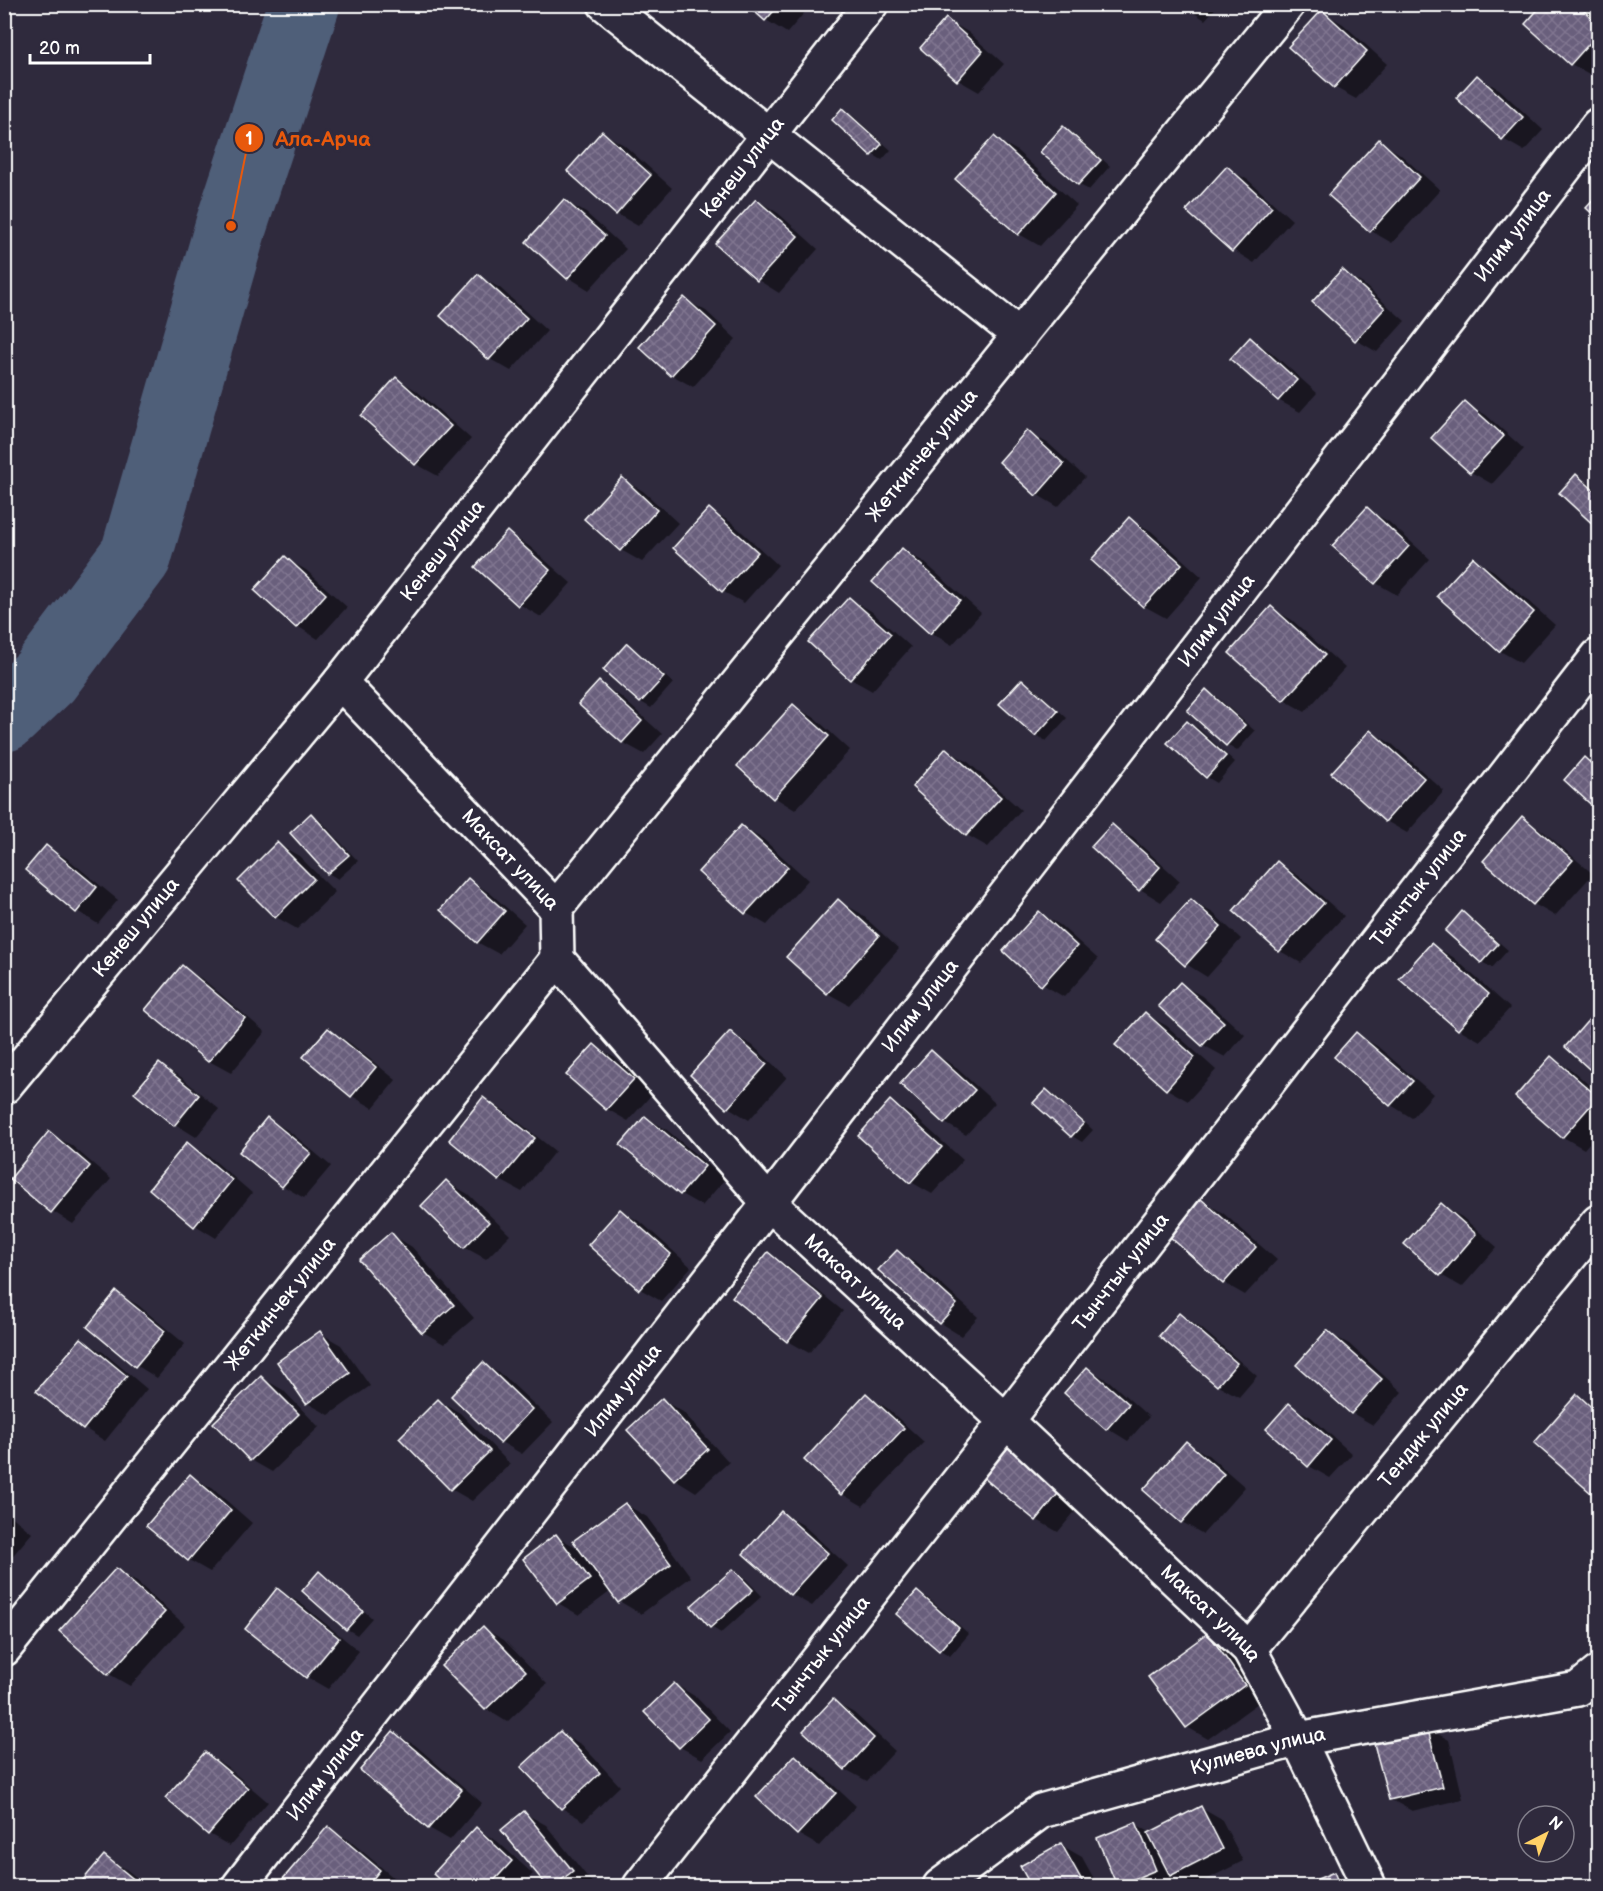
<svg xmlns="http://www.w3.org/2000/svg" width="1603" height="1891" font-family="'Balsamiq Sans',sans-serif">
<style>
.shadow{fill:#0007}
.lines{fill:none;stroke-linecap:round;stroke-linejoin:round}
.river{stroke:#505e79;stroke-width:72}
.building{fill:url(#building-cross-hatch);stroke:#fff;stroke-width:1.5}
.street-casing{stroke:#fff;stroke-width:38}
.street{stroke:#2f2a3d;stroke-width:33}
.labels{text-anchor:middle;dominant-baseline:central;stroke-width:6;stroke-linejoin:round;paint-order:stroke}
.street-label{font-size:20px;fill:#fff;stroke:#2f2a3d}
.leader{fill:none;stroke:#e8590c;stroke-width:2}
.callout-dot{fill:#e8590c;stroke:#2f2a3d;stroke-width:2}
.mark-label{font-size:18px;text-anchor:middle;font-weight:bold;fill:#fff}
.callout-label{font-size:21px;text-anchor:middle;font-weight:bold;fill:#e8590c;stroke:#2f2a3d;stroke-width:6;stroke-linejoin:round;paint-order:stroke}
</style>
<defs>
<pattern id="building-cross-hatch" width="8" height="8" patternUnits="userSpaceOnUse" patternTransform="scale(1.5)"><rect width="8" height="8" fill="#695e7c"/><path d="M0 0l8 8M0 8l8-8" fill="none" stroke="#807690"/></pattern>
</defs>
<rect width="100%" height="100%" fill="#2f2a3d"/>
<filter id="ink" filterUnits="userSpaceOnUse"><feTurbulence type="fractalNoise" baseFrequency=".0167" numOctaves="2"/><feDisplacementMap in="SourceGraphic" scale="12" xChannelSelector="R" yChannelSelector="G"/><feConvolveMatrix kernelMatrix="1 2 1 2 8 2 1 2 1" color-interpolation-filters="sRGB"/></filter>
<g filter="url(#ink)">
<g class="shadow">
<polygon points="748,4 812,4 787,33 766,20"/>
<polygon points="1181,4 1219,4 1205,20"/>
<polygon points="1545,4 1583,4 1598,19 1598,69 1593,76 1571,64 1527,24"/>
<polygon points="1322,12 1343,24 1387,64 1356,99 1334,87"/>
<polygon points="947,20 968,32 1004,64 979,92 958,80"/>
<polygon points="1477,77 1499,89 1543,130 1524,151 1503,139"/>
<polygon points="843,110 853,116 891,150 882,160 872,154"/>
<polygon points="1064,128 1074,134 1110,166 1089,190 1078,184"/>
<polygon points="603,133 624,145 672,188 638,226 617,214"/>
<polygon points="994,138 1016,150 1077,205 1040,246 1019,234"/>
<polygon points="1379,141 1400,154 1440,190 1392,243 1371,231"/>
<polygon points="1227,168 1248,180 1292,220 1254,263 1233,250"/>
<polygon points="757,200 778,213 818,249 779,293 758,280 718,244"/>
<polygon points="565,201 586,213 626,249 589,290 568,277"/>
<polygon points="1342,271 1363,284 1405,321 1377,352 1356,340 1314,302"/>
<polygon points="478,276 500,288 547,331 511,371 490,359"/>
<polygon points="684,299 706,311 736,339 693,387 672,375"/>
<polygon points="1250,339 1271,352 1317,393 1300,412 1278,400"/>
<polygon points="396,378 417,391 471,439 438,476 416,464 363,415"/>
<polygon points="1465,403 1486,415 1524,449 1492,484 1471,472"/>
<polygon points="1028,432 1049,444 1085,477 1058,507 1036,494"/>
<polygon points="1576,476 1598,489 1598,527 1561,493"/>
<polygon points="622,479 643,491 678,523 642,562 621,550"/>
<polygon points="1367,509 1389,522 1430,559 1397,595 1376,583"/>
<polygon points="709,510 731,522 778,565 744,603 722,591"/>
<polygon points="1130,519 1151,531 1202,577 1166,618 1144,606 1093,559"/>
<polygon points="508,533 529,546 571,583 541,617 519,604"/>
<polygon points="903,550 924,562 981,613 952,645 931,633"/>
<polygon points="285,558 306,570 347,607 318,639 297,626"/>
<polygon points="1473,559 1494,571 1555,625 1521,663 1500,651"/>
<polygon points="850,599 871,611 911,647 872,691 851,679"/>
<polygon points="1271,608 1292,620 1345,668 1305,712 1284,700"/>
<polygon points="627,645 637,651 673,683 651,708 641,702"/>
<polygon points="1022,680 1032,686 1067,718 1046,741 1036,735"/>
<polygon points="599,683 620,696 662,734 644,754 622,742"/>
<polygon points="1207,691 1217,697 1255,731 1237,751 1227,745"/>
<polygon points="793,706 815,718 850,750 795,810 774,797"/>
<polygon points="1188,723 1198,728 1235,762 1217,783 1207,777"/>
<polygon points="1371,732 1392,744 1444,791 1407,833 1386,821"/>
<polygon points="947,750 968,762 1021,810 988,847 967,835"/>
<polygon points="1584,759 1598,767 1598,809 1566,780"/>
<polygon points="311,815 321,821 358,861 338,879 328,873"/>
<polygon points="1522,818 1543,831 1593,874 1555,916 1534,904 1485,860"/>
<polygon points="1112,826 1133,838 1180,881 1161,902 1140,889"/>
<polygon points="741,827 763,839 808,880 767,925 746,913 701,872"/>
<polygon points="278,844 299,856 335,892 297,929 276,917"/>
<polygon points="46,846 68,859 118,900 98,924 77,911"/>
<polygon points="1278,863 1299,876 1344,916 1301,963 1280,951 1235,911"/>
<polygon points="469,880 490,893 525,924 499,954 477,942"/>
<polygon points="838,901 860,913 899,949 849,1005 827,993"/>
<polygon points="1191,901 1213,913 1241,939 1207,977 1186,964"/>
<polygon points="1039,913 1060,925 1098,959 1064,997 1042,984"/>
<polygon points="1462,913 1472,919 1508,950 1492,968 1482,962"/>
<polygon points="1431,945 1453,957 1510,1008 1480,1041 1459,1029"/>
<polygon points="182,967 204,980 265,1032 231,1073 209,1061 147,1010"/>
<polygon points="1180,984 1202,996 1245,1035 1225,1057 1203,1045"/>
<polygon points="1598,1011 1598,1075 1567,1047"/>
<polygon points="1145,1014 1167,1026 1216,1070 1188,1101 1167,1089"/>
<polygon points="328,1029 349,1042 396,1080 373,1108 352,1096"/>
<polygon points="730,1033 752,1045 787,1077 749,1120 728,1107"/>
<polygon points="1356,1034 1377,1046 1433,1094 1412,1118 1391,1105 1336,1057"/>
<polygon points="594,1046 615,1058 654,1092 628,1121 607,1109 568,1075"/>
<polygon points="931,1052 952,1064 995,1103 966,1135 945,1123 902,1084"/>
<polygon points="1551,1058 1572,1070 1598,1093 1598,1133 1584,1149 1563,1137 1517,1097"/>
<polygon points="160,1065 181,1077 219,1109 196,1137 175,1124"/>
<polygon points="1046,1090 1056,1096 1093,1130 1082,1142 1072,1136 1035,1103"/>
<polygon points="484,1099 505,1111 555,1151 522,1192 500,1180 451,1140"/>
<polygon points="890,1102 912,1114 963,1160 932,1194 911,1182"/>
<polygon points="646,1117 667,1130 725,1179 702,1206 681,1194"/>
<polygon points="268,1119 289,1131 331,1166 304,1198 283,1186 241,1152"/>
<polygon points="49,1133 71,1145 111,1179 73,1224 52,1211"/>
<polygon points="187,1144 209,1156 252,1193 216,1238 195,1225"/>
<polygon points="447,1182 468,1194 510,1235 486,1259 464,1247"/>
<polygon points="1202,1201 1223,1213 1277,1260 1245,1295 1224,1283 1171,1236"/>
<polygon points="1441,1205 1462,1217 1497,1247 1462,1287 1441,1275"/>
<polygon points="621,1211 642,1223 691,1267 661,1301 640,1289 590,1245"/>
<polygon points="391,1234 412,1247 474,1318 444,1344 423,1332"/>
<polygon points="897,1252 918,1264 978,1317 961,1336 940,1323 881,1270"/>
<polygon points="768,1254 789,1267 843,1311 809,1353 788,1341"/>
<polygon points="117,1293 138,1305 185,1344 157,1378 136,1365"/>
<polygon points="1180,1315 1201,1328 1257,1376 1239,1397 1218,1385"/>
<polygon points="1327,1332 1349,1344 1402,1392 1373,1425 1352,1413"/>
<polygon points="320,1333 341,1345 370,1386 329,1415 307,1403"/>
<polygon points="81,1340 103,1352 147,1389 105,1441 84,1428"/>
<polygon points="484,1364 505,1377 553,1422 522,1454 501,1442"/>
<polygon points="1088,1369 1109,1381 1149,1417 1128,1441 1107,1428"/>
<polygon points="262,1378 283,1390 319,1427 272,1472 251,1460 215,1423"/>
<polygon points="866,1395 887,1408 924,1442 863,1506 842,1494"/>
<polygon points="1577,1396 1598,1408 1598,1496 1592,1492 1536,1442"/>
<polygon points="662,1400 683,1412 729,1462 696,1492 675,1479"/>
<polygon points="439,1401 460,1413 510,1464 472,1501 451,1489"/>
<polygon points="1289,1405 1311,1417 1352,1454 1330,1478 1309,1466"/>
<polygon points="1187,1443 1208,1455 1245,1487 1203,1534 1182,1522"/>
<polygon points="1005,1445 1026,1457 1082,1503 1058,1532 1037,1520"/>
<polygon points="190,1476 212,1488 252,1523 210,1572 189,1560"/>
<polygon points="625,1504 647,1517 691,1577 641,1614 619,1601 611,1591 579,1615 558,1603 556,1536 583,1551"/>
<polygon points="4,1510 32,1533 4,1566"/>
<polygon points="782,1513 803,1525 848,1566 812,1606 791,1594"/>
<polygon points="116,1570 137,1582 185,1625 130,1686 109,1674"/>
<polygon points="734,1571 744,1577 762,1596 721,1633 711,1627"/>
<polygon points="319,1573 329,1579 372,1618 357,1635 347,1629 304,1591"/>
<polygon points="278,1590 299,1602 359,1651 328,1689 307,1677 247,1628"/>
<polygon points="918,1593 928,1598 969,1634 950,1656 940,1650"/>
<polygon points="483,1628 504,1640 547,1684 507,1722 486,1709 444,1666"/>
<polygon points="1208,1635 1229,1647 1265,1698 1208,1739 1187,1727"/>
<polygon points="675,1684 696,1697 730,1732 702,1759 680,1747"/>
<polygon points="833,1701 854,1713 895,1751 867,1781 845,1769"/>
<polygon points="1427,1728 1449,1740 1463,1799 1412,1811 1390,1799"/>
<polygon points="560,1732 582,1745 620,1786 584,1821 562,1808 524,1767"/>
<polygon points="393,1733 415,1745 482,1803 450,1840 429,1828 362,1770"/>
<polygon points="205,1753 226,1766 268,1802 230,1846 209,1834"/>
<polygon points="795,1757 816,1769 856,1806 819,1846 798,1834"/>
<polygon points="1201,1808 1222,1820 1243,1861 1194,1886 1173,1876 1176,1883 1166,1886 1120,1886 1118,1885 1136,1824 1151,1833"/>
<polygon points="524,1813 546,1825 593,1884 590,1886 549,1886 503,1830"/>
<polygon points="328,1828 349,1840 401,1884 398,1886 292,1886 284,1880"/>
<polygon points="476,1829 497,1841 533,1874 521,1886 449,1886 435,1874"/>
<polygon points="4,1830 11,1839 4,1844"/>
<polygon points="1061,1845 1082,1857 1098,1886 1033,1886 1022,1867"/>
<polygon points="104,1857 126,1869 147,1886 92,1886 85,1881"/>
<polygon points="1333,1873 1355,1886 1305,1886"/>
</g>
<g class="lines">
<polyline class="river" points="4,716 45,677 136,556 231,226 304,4"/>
</g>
<g class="building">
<polygon points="746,4 780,4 765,21"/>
<polygon points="1543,4 1577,4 1598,24 1598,34 1570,65 1525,24"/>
<polygon points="1322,10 1367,51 1334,88 1288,47"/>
<polygon points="946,18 983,51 957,81 920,48"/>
<polygon points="1477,75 1523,117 1502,140 1456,98"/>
<polygon points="842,108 882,144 871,156 832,120"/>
<polygon points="1063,126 1101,160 1078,185 1040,152"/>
<polygon points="602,131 651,175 616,215 567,171"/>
<polygon points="994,136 1056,192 1018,235 955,179"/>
<polygon points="1379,139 1420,177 1370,232 1328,195"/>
<polygon points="1227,166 1272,207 1232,252 1186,211"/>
<polygon points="1598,195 1598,219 1586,208"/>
<polygon points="564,199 605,236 567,279 526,242"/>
<polygon points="756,199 798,236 757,281 715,244"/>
<polygon points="1342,269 1385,308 1355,341 1312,302"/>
<polygon points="478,274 527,318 489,360 440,316"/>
<polygon points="684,297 716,326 671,376 639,347"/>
<polygon points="1250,337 1297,380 1278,401 1230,359"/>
<polygon points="396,377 451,426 415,465 361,416"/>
<polygon points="1465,401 1504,436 1470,473 1431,438"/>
<polygon points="1027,430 1064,464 1036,496 999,462"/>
<polygon points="1576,474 1598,494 1598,529 1559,493"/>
<polygon points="622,477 657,510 620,551 584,519"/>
<polygon points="1367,507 1409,546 1375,584 1332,546"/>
<polygon points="709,508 758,552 722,592 673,548"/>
<polygon points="1129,517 1182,564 1143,607 1091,560"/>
<polygon points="507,531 550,570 518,606 475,567"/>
<polygon points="902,548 960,600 930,634 872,582"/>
<polygon points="285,556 326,594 296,628 254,590"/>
<polygon points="1473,557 1534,612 1499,652 1437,596"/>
<polygon points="849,597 891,634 850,680 808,642"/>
<polygon points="1271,606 1325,655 1283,701 1229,653"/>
<polygon points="627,643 664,677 640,703 603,670"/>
<polygon points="1022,679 1058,711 1035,736 999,704"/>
<polygon points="599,681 642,721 622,743 578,704"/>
<polygon points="1206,689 1245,725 1226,746 1187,711"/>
<polygon points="793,704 829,736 773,799 737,766"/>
<polygon points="1187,721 1226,756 1206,778 1167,743"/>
<polygon points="1370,730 1424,778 1385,822 1331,773"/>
<polygon points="946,748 1001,797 966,836 912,787"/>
<polygon points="1584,757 1598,770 1598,811 1564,780"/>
<polygon points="311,813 349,855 327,874 290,833"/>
<polygon points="1522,816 1573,860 1533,905 1483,861"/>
<polygon points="1112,824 1160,867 1139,891 1091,847"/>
<polygon points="741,825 788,867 745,914 698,872"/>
<polygon points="277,842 314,879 275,918 238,881"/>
<polygon points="46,845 97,887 76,913 25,870"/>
<polygon points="1277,861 1324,903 1279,952 1233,911"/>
<polygon points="468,878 505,911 477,943 440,910"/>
<polygon points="838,899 879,936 827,994 786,957"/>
<polygon points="1191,899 1221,926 1185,966 1155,939"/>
<polygon points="1039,911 1077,946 1041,986 1003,951"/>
<polygon points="1462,911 1498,944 1481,963 1445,931"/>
<polygon points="1431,943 1489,994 1458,1030 1399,979"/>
<polygon points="182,965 245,1018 208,1062 145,1010"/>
<polygon points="1180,982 1224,1022 1202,1046 1158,1006"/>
<polygon points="1598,1009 1598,1077 1565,1047"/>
<polygon points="1145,1012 1195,1057 1166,1090 1115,1045"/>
<polygon points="328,1028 376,1067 351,1097 303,1057"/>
<polygon points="730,1031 767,1064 727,1109 690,1075"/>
<polygon points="1356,1032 1413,1081 1390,1106 1334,1057"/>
<polygon points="594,1044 634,1079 606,1110 566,1075"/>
<polygon points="931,1050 975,1090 944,1124 900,1084"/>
<polygon points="1551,1056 1598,1097 1562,1138 1515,1097"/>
<polygon points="159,1063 199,1095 174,1126 134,1093"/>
<polygon points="1046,1089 1084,1123 1071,1137 1033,1103"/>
<polygon points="483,1097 535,1138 499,1181 449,1140"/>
<polygon points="890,1100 942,1147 910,1183 858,1136"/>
<polygon points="645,1116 705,1166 680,1195 620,1145"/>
<polygon points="267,1117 311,1153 282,1187 239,1152"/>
<polygon points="49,1131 90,1166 51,1213 10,1179"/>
<polygon points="187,1142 232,1180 194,1227 149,1189"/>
<polygon points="446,1180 489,1222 464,1248 421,1206"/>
<polygon points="1201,1199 1256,1247 1223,1284 1169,1236"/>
<polygon points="1441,1203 1476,1234 1440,1276 1404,1244"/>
<polygon points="620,1209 671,1254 639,1290 588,1245"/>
<polygon points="391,1232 454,1305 422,1333 359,1260"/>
<polygon points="897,1250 957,1304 939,1324 878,1270"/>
<polygon points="768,1252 823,1298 787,1342 732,1297"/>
<polygon points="116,1291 165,1331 135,1367 87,1327"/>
<polygon points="1179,1313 1237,1363 1217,1386 1159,1336"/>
<polygon points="1327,1330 1382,1379 1351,1414 1296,1365"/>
<polygon points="320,1331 350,1373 306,1404 277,1362"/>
<polygon points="81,1338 127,1376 83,1430 36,1391"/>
<polygon points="483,1362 532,1409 500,1443 451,1396"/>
<polygon points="1087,1367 1129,1404 1106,1430 1064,1393"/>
<polygon points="261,1376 299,1414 250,1461 213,1423"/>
<polygon points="866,1393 904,1428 841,1495 804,1460"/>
<polygon points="1577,1394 1598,1413 1598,1485 1591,1493 1534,1443"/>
<polygon points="662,1398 708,1449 674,1480 627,1430"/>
<polygon points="438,1399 490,1451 450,1490 399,1438"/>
<polygon points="1289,1403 1331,1440 1308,1467 1266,1429"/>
<polygon points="1186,1441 1224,1474 1181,1523 1143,1490"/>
<polygon points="1004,1443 1061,1490 1036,1521 979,1474"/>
<polygon points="190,1474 231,1510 188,1561 146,1526"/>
<polygon points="625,1503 671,1564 618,1603 573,1541"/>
<polygon points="781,1511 828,1553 790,1595 743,1554"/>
<polygon points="556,1534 590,1579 557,1604 523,1559"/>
<polygon points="116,1568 165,1612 108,1675 59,1631"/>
<polygon points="733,1569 753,1590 710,1628 691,1606"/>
<polygon points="319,1571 363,1611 346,1630 302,1591"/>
<polygon points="277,1588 339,1638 306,1678 245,1629"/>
<polygon points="917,1591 959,1628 939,1651 896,1614"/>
<polygon points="483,1626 526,1671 485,1710 441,1666"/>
<polygon points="1208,1633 1245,1685 1186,1728 1148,1677"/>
<polygon points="674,1683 709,1719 679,1748 644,1712"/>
<polygon points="833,1699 874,1738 845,1770 803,1731"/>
<polygon points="1427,1726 1443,1787 1389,1800 1373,1740"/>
<polygon points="393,1731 462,1790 428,1829 360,1770"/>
<polygon points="560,1731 600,1773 561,1809 521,1767"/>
<polygon points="205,1752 248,1788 208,1835 165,1798"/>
<polygon points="795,1755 836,1793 797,1835 756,1797"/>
<polygon points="1201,1806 1223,1849 1170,1876 1148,1833"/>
<polygon points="524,1811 573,1871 554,1886 547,1886 501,1830"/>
<polygon points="1136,1822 1156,1870 1117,1886 1097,1838"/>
<polygon points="328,1826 380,1870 367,1886 290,1886 282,1880"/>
<polygon points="476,1827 512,1861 489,1886 446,1886 433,1874"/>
<polygon points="1061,1843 1085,1886 1031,1886 1020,1866"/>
<polygon points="104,1855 142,1886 89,1886 82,1881"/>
<polygon points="1334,1872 1340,1886 1301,1886"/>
</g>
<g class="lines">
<defs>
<g id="street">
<polyline points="605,4 1020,336"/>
<path id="s1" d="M340,682L556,908L557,959L769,1203L1006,1421L1249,1649L1298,1739L1369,1886"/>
<path id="s2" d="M556,908L1288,4"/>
<path id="s3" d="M4,1087L340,682L871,4"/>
<path id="s4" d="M4,1649L557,959"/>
<path id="s5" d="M1249,1649L1598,1222"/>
<path id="s6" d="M239,1886L769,1203L1598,125"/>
<path id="s7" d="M640,1886L1006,1421L1598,656"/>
<path id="s8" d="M940,1886L1041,1811L1298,1739L1578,1689L1598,1673"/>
</g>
</defs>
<use href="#street" class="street-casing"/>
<use href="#street" class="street"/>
</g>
</g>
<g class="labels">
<g class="street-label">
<text stroke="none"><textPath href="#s3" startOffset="1179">Кенеш улица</textPath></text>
<text stroke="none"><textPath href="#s6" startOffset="2085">Илим улица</textPath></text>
<text stroke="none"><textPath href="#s2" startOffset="582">Жеткинчек улица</textPath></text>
<text stroke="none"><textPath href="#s3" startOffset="693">Кенеш улица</textPath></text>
<text stroke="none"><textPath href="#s6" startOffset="1599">Илим улица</textPath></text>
<text stroke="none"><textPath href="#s1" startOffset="246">Максат улица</textPath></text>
<text stroke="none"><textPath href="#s7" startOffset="1266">Тынчтык улица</textPath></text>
<text stroke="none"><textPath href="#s3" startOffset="207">Кенеш улица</textPath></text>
<text stroke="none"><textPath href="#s6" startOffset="1113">Илим улица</textPath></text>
<text stroke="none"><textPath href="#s7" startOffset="780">Тынчтык улица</textPath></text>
<text stroke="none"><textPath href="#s1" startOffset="804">Максат улица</textPath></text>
<text stroke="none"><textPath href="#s4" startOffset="442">Жеткинчек улица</textPath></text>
<text stroke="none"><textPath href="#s6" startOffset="627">Илим улица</textPath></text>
<text stroke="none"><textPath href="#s5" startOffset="276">Тендик улица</textPath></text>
<text stroke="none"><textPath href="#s1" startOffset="1290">Максат улица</textPath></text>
<text stroke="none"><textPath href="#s7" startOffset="294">Тынчтык улица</textPath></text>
<text stroke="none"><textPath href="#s8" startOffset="351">Кулиева улица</textPath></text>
<text stroke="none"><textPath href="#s6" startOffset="141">Илим улица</textPath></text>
</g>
</g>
<path class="leader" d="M231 226L249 138"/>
<g class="callout-dot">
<circle cx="231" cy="226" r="6"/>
<circle cx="249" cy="138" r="15"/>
</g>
<g class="mark-label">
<text x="249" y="145">1</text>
</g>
<g class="callout-label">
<text x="323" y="146">Ала-Арча</text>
</g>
<rect width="1603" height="1891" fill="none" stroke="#2f2a3d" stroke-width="24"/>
<rect x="12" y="12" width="1579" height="1867" fill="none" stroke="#fff" stroke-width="2" filter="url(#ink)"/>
<g transform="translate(1546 1834) rotate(42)"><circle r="28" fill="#2f2a3d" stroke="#827f8b" stroke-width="1.5"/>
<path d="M0-4.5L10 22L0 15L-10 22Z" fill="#ffd166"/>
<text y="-9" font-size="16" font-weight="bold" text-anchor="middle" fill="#ffffff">N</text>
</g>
<path d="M30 54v9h120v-9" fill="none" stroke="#ffffff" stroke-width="3"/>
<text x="39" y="54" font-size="18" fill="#ffffff" stroke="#2f2a3d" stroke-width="4.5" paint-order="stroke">20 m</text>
</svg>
